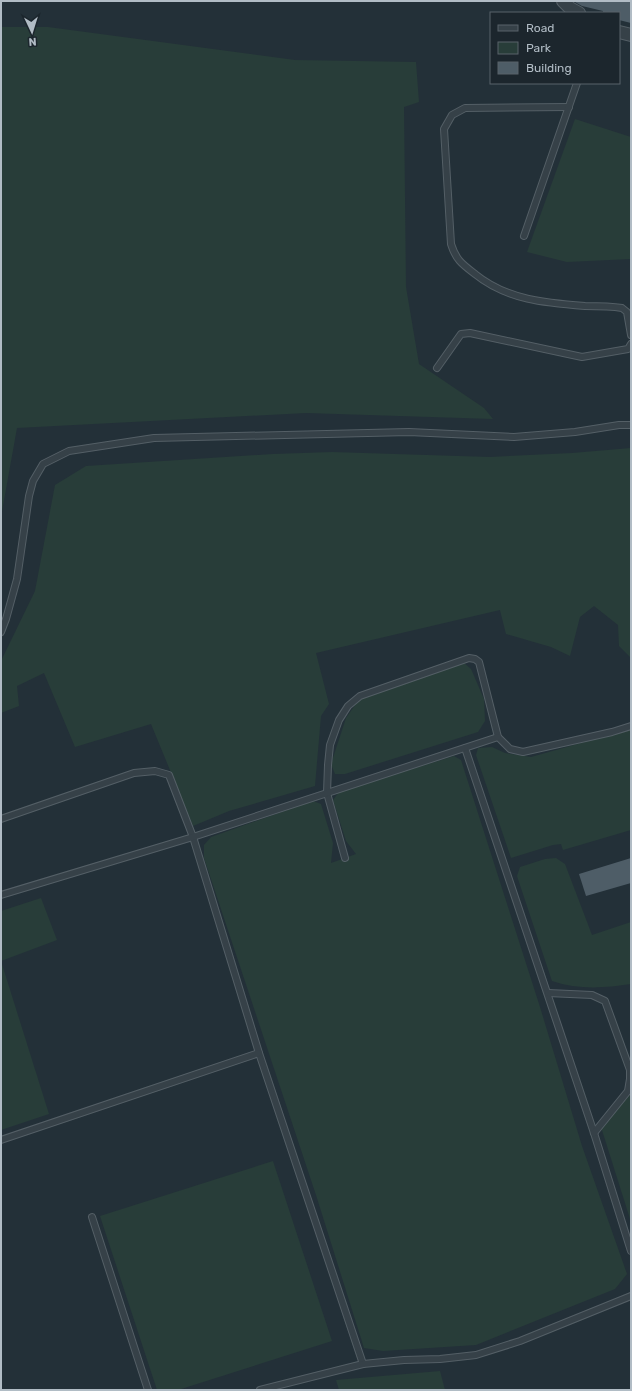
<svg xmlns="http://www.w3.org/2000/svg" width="632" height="1391" font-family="Rubik,sans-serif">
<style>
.green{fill:#283d39}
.building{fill:#4e5d67}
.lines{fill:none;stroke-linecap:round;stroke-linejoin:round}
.lane-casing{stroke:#545f66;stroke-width:8}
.street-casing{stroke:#545f66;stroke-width:14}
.lane{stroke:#364148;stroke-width:6}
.street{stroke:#364148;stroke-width:12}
</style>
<rect width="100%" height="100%" fill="#233038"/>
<g class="green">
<polygon points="1,27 48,27 295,60 416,62 419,102 404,107 406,287 419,364 484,408 493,419 306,413 17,428 1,517"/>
<polygon points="575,119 631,137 631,259 567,262 527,252"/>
<polygon points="631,448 631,658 619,646 618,625 594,606 580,617 570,656 551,647 506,634 500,610 316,653 329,704 321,716 315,786 229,811 193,826 151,724 75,747 44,673 17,686 19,706 1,713 1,661 35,591 55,485 86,466 273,454 332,452 490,457 572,453"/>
<polygon points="464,663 471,669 484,699 485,721 478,732 345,774 335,774 331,764 346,718 360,698"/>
<polygon points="631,729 631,830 563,850 561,844 553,845 511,858 476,755 478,748 492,747 505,753 531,757"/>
<polygon points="454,756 461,760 540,1007 582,1146 627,1274 615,1289 476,1345 383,1351 364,1348 316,1195 204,858 204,845 211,837 313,801 321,804 333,843 331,863 356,854 346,841 333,800 339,792"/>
<path d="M556,858L565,864L592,935L631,922V984C605,988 578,990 552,981L517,876L520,867L545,859Z"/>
<polygon points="41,898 57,940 1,961 49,1114 1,1130 1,911"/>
<polygon points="630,1095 631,1095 631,1222 601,1127"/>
<polygon points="273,1161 332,1341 178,1390 157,1390 100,1216"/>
<polygon points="440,1371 445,1390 339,1390 336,1380"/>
</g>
<g class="building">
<polygon points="575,1 631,1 631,23 619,20 619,13 603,13 603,11 582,6 575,2"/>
<polygon points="631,858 631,883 586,896 579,874"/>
</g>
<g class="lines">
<defs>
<g id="lane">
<path d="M569,107L465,108L452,115L444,129L451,244C456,260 462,264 475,274C507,300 546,303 585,306C597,306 610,306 622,308L627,312L631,335"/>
<polyline points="524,236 577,83"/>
<polyline points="437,368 461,334 470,333 582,357 628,349 631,344"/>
<polyline points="1,632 6,619 17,579 29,496 33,481 43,464 69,451 154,438 409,432 514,437 575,432 619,425 631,425"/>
<polyline points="465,748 594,1133 631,1251"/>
<polyline points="1,819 134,773 155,771 169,775 193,837 259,1053 363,1364"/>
<polyline points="345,858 327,793 328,765 330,745 339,720 348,706 360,696 469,658 475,659 479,662 498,737 510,749 523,752 612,732 631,726"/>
<polyline points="1,895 193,837 498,737"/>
<polyline points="548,993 592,995 605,1001 630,1070 630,1079 628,1091 594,1133"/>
<polyline points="1,1140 259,1053"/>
<polyline points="92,1217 148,1390"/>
<polyline points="260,1390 363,1364 404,1360 440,1359 476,1355 520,1341 631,1296"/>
</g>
<g id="street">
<polyline points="563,1 570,8 579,13"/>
<polyline points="619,32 631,35"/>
</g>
</defs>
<use href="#lane" class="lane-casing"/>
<use href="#street" class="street-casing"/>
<use href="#lane" class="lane"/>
<use href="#street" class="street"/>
</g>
<rect width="632" height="1391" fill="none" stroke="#b1bcc5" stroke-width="4"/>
<rect x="490" y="12" width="130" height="72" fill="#1c262d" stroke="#58626a"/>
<rect x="498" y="25" width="20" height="6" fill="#364148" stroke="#58626a"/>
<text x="526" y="32" font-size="12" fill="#b1bcc5">Road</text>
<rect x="498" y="42" width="20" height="12" fill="#283d39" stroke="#58626a"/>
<text x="526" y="52" font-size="12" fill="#b1bcc5">Park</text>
<rect x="498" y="62" width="20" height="12" fill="#4e5d67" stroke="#58626a"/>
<text x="526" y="72" font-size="12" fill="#b1bcc5">Building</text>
<g transform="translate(32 32) rotate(176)" stroke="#1c262d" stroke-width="3" paint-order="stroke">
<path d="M0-3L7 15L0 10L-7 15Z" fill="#b1bcc5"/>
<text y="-6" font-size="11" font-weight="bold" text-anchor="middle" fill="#b1bcc5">N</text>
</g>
</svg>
